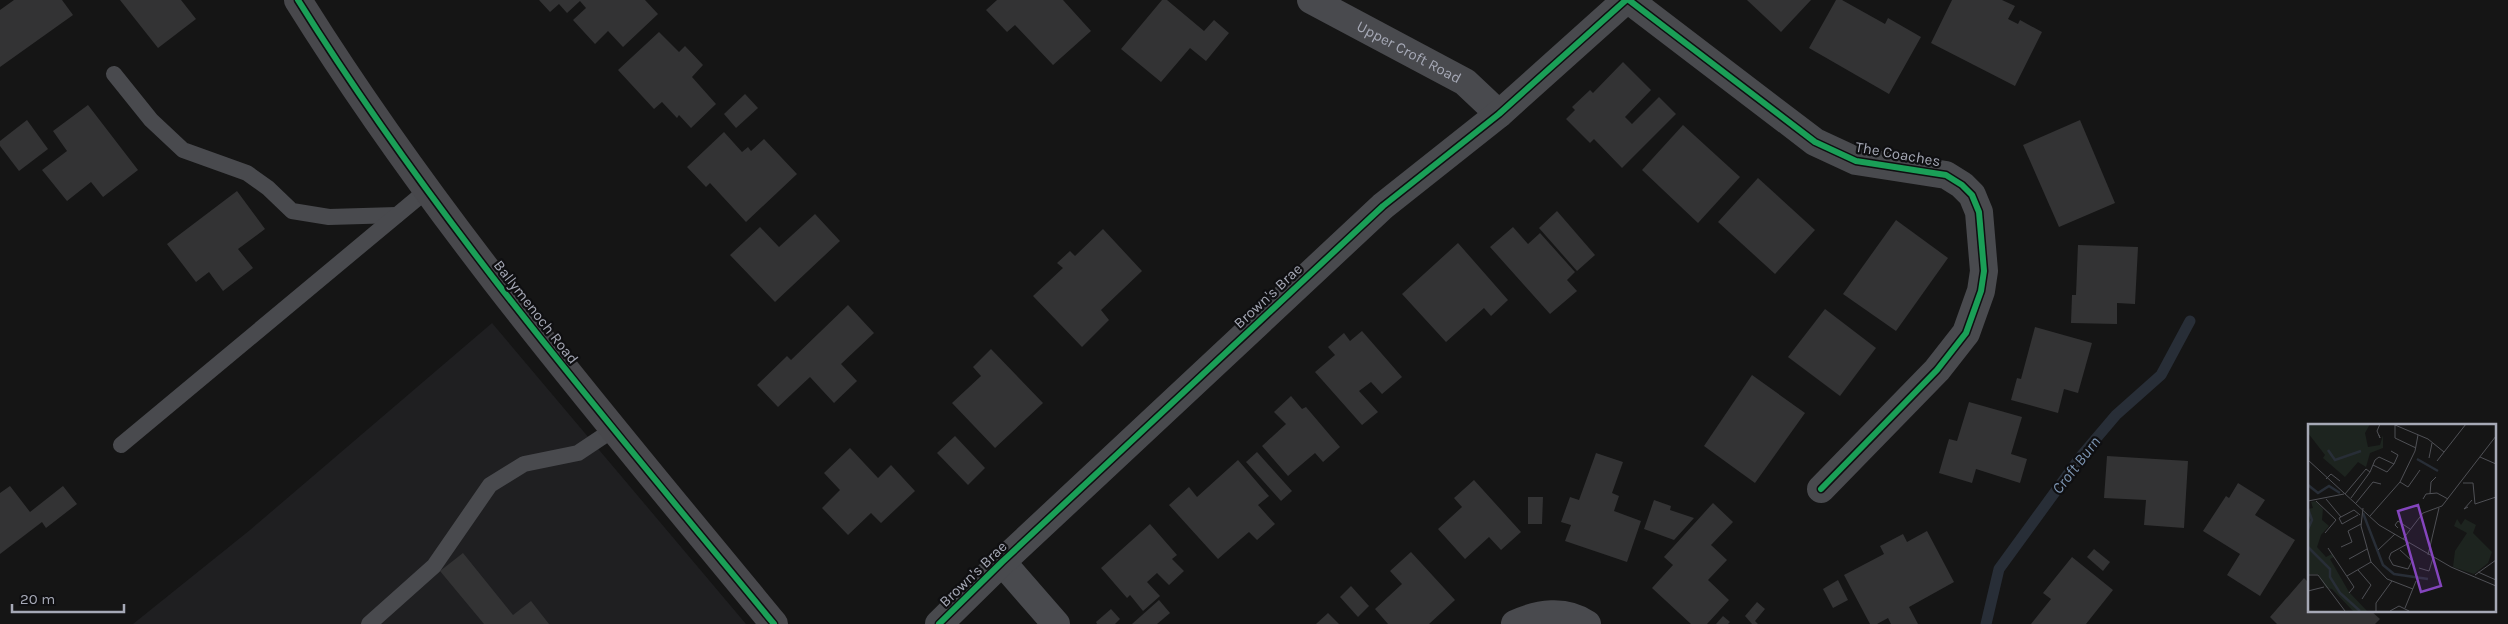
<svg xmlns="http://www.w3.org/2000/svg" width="2508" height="624" font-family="Karla,sans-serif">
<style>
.built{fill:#1f1f21}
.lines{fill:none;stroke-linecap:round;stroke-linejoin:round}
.stream{stroke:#282e37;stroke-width:11}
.building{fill:#333334}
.lane{stroke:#494a4e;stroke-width:16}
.street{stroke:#494a4e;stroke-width:28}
.secondary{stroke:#48484c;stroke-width:28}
.cycleway-casing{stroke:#0f0f11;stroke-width:9}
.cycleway{stroke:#1a9f57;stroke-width:6}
.labels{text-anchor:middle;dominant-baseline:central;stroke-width:4.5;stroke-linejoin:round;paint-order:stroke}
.street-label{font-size:15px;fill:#a6a9b6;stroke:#0f0f11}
.water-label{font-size:16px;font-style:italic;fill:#7c94b1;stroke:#0f0f11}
.inset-river{fill:none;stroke:#282e37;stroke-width:2.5}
.inset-road{fill:none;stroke:#4f5055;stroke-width:1}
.view{fill:#8445bd;fill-opacity:0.15;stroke:#8445bd;stroke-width:2.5}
.inset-edge{fill:none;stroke:#a6a9b6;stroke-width:2.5}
</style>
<rect width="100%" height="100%" fill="#151515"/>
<polygon class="built" points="492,323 746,624 133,624 250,530"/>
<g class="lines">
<polyline class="stream" points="1986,624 1999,569 2082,455 2116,415 2161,375 2190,321"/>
</g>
<g class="building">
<polygon points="14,0 62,0 73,15 0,67 0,10"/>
<polygon points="120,0 181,0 196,19 158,48"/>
<polygon points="539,0 645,0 658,14 623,47 608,31 595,44 573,20 586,8 580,1 567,13 559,4 550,12"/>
<polygon points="997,0 1063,0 1091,31 1053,65 1015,25 1007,32 986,10"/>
<polygon points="1162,0 1167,0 1204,31 1214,20 1229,33 1206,61 1190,48 1161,82 1121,49"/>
<polygon points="1747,0 1811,0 1781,32"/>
<polygon points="1836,0 1842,0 1885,24 1888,18 1921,37 1889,94 1809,48"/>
<polygon points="1952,0 2002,0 2015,6 2008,19 2018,24 2020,20 2042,32 2015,86 1931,43"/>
<polygon points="659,32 679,52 685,46 703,65 692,77 716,104 691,128 679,115 677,118 662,102 654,109 618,70"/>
<polygon points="1623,62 1651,90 1625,117 1632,124 1659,97 1676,114 1622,168 1594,139 1590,143 1566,119 1575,110 1572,107 1590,90 1593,93"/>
<polygon points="745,94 758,108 736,128 724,114"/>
<polygon points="88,105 138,170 103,197 91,182 67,201 42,170 67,151 53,131"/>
<polygon points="27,120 48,149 19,171 0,146 0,141"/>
<polygon points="2080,120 2115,203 2059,227 2023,145"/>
<polygon points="1683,125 1740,177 1698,223 1642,170"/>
<polygon points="724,132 742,152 748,147 751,151 764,139 797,174 746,222 710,183 706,187 687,167"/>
<polygon points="1758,178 1815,230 1775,274 1718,222"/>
<polygon points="237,191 265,229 238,249 253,268 223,291 209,272 196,282 167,244"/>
<polygon points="1557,211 1595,255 1577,271 1539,228"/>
<polygon points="815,214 840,241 775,302 730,255 760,227 779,247"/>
<polygon points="1896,220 1948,258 1896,331 1843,294"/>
<polygon points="1513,227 1528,244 1540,233 1575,272 1567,280 1577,291 1550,314 1490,247"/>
<polygon points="1103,229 1142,271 1101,310 1109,320 1082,347 1033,296 1063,268 1057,263 1070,251 1075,256"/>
<polygon points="1458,243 1508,300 1491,316 1484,308 1446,342 1402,294"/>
<polygon points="2078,245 2138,247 2135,304 2117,303 2117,324 2071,323 2072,295 2076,295"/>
<polygon points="848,305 874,333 841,364 857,381 834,403 810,377 778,407 757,385 787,356 791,360"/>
<polygon points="1825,309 1876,348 1840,396 1788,357"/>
<polygon points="2035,327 2092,343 2078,393 2064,389 2058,413 2011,400 2017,378 2021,379"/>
<polygon points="1362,331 1402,377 1382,394 1371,382 1359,391 1378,412 1362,425 1315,372 1335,355 1328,347 1344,333 1350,341"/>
<polygon points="991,349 1043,403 995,448 952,403 981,376 973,367"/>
<polygon points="1752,375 1805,413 1755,483 1704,446"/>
<polygon points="1291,396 1302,409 1306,407 1340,447 1323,462 1315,453 1288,476 1262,446 1286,424 1274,412"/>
<polygon points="1969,402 2022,417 2011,454 2027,459 2020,483 1976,469 1972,483 1939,473 1949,439 1957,441"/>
<polygon points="955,436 985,468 968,485 937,453"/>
<polygon points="850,448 878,478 891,465 915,491 881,523 871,513 848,535 822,508 840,490 824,473"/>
<polygon points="1257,452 1292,491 1281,501 1246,462"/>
<polygon points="1596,453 1623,462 1612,493 1619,496 1614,511 1641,521 1627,562 1565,541 1571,525 1561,522 1570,497 1579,500"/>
<polygon points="2107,456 2188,461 2184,528 2144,525 2146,500 2104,498"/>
<polygon points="1238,460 1269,496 1258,505 1275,524 1257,540 1249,532 1218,559 1169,505 1189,487 1197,497"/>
<polygon points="1474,480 1521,532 1501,550 1489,537 1465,559 1438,529 1462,507 1454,498"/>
<polygon points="2238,483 2265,500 2255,515 2295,540 2260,596 2227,575 2240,554 2203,531 2226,496 2229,498"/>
<polygon points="10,486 30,512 63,486 77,504 46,528 42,522 0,554 0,493"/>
<polygon points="1528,497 1543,497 1542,524 1528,524"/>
<polygon points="1654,500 1671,506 1670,510 1694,518 1674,540 1644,529"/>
<polygon points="1713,503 1733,522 1711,545 1727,560 1708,580 1729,600 1707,624 1691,624 1652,588 1673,565 1664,557"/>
<polygon points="1150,524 1177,555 1172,559 1184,571 1169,585 1157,573 1147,582 1160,596 1143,611 1130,595 1127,598 1101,568"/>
<polygon points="1927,531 1954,582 1909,607 1918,624 1891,624 1888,618 1877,624 1870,624 1844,575 1884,554 1880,546 1903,534 1907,542"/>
<polygon points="2094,549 2110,562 2103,571 2087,557"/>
<polygon points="1411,552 1455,600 1429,624 1388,624 1375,609 1402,584 1390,571"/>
<polygon points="463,553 513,615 531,601 549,624 484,624 440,571"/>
<polygon points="2072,557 2113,590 2086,624 2031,624 2051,599 2043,593"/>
<polygon points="2304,578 2309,583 2309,610 2370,610 2380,619 2375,624 2277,624 2270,617"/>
<polygon points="1838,580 1848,600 1833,608 1823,589"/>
<polygon points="1351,586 1369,606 1358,617 1340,597"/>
<polygon points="1159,600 1170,613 1157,624 1132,624"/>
<polygon points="1757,602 1765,609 1755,621 1758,624 1752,624 1745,616"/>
<polygon points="1111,609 1120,619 1115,624 1097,624 1096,622"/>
<polygon points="1328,613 1339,624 1316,624"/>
<polygon points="1723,616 1730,622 1728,624 1716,624"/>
</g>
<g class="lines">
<g class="lane">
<polyline points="114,74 151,120 183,150 247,173 268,188 292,211 329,217 397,215"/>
<polyline points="121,445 426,191"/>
<polyline points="369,624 434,566 490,485 524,464 578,453 614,429"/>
</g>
<g class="street">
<path id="s1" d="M1311,0L1465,82L1499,114"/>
<polyline points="1629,0 1815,142 1856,161 1946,175 1962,185 1972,195 1979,212 1984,271 1981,291 1966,333 1937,370 1821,489"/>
<polyline points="1002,562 1056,624"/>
<polyline points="939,624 1002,562 1383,206 1499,114 1626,0"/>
<path d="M1515,624C1538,613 1565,609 1587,624"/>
</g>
<path class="secondary" d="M298,0C437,223 608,422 774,624"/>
<defs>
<g id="cycleway">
<path d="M298,0C437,223 608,422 774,624"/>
<polyline points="1629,0 1815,142 1856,161 1946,175 1962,185 1972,195 1979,212 1984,271 1981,291 1966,333 1937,370 1821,489"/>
<polyline points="939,624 1002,562 1383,206 1499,114 1626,0"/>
</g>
</defs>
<use href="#cycleway" class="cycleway-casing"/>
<use href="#cycleway" class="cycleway"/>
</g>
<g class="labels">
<g class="street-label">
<text stroke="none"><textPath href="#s1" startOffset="111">Upper Croft Road</textPath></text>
<text transform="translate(1898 154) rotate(10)">The Coaches</text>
<text transform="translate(1268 296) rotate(-43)">Brown's Brae</text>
<text transform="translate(536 312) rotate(52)">Ballymenoch Road</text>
<text transform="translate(973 574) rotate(-44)">Brown's Brae</text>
</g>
<g class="water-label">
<text transform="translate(2076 465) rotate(-52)">Croft Burn</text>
</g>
</g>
<g transform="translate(2308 424)">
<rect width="188" height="188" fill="#151515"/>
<path d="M0,0H62L57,9L60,23L72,21L75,11V24L62,29L58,43L50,38L37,53L15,34L17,31L0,9ZM8,77L15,85L14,96L21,102L13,111L9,123L18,133L24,130L26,133L22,135L41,168L59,187H45L24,165L18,164L10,150H1L0,85L5,84L3,78ZM149,95L153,101L157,95L168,101L165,109L184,128L180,139L166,150L145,143L147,127L159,109L146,102Z" fill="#1d241f"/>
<path class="inset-river" d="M20,26L27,36L53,27M109,35L130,47M0,61L10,69L21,62L32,69M0,85L4,96L0,105M55,89L75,141L86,150L120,155M0,123L22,145V153L32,169L52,187"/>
<path class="inset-road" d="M87,0V14L108,24M87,1L120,15L136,28M71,11L72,14L69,7L72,0M83,27L90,31L86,40M172,33L188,40M121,34L124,19M0,36L71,101L143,143L188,162M129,37L158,0M62,48L67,36L71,33L86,40L79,48L65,41M18,55L23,50L32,57M92,58L100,63L112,46M155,59H165L167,80L188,73M37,70L58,45L62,48L43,74M122,70L123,58L128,53M18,75L33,93M115,75L118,70L129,69L140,75M0,77L36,70M8,77L28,96L17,109M48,79L65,58L73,60M160,83L156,85L164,76M55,84L53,102L63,138L79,155L105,165M50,91L34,100L31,94L46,86L52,91M62,92L92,58L107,27L110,11M90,104L87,101L90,97L102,105M95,115L115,89L134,82L188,12M33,123L44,118L40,107L53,100M20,124L46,163L41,169M70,126L87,110M92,126L104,137L100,145L85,141L81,134L83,129L101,119M120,131L131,84M41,135L59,125M111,144L121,147L125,134M50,146L63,161L54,175M170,148L188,156M0,151H10L37,187M167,151L188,136M39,152L63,138M0,167L16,163M97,184L108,157M68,187V179L84,157M82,187L91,182L101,187"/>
<path class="view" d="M110,81L133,162L113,168L90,87Z"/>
<rect width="188" height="188" class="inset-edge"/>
</g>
<path d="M12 604v8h112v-8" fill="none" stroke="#a6a9b6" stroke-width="2.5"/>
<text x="20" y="604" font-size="15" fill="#a6a9b6" stroke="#0f0f11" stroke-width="4" paint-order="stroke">20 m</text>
</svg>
